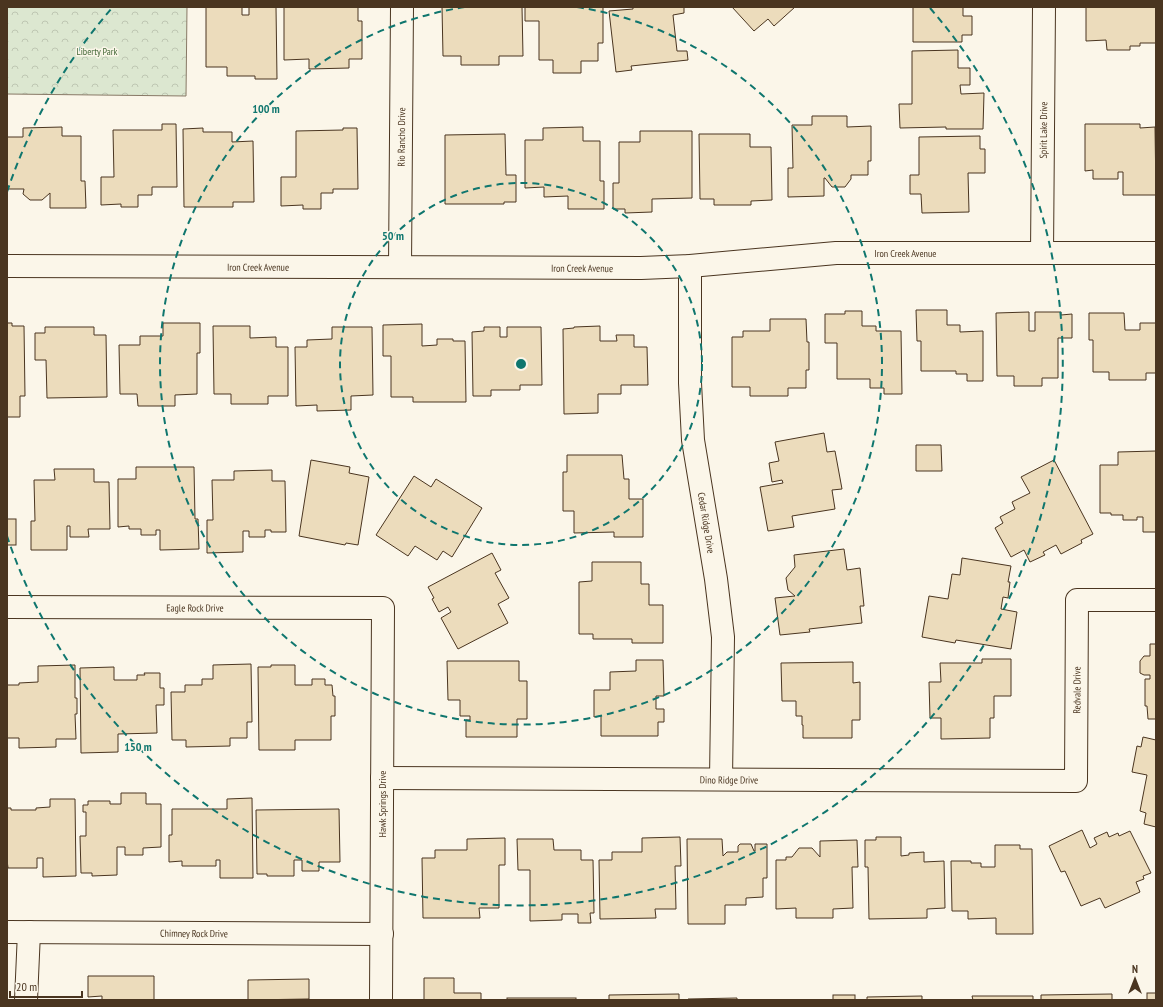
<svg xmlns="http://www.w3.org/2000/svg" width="1163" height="1007" font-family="'PT Sans Narrow',sans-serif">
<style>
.park{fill:url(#park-crowns);stroke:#887966}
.building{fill:#ecdcbc;stroke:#4a3520}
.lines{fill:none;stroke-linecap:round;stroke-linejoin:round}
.minor-casing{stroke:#4a3520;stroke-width:24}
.minor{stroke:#fbf6e9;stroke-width:22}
.ring{fill:none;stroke:#0f766e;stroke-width:2;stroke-dasharray:7 5}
.labels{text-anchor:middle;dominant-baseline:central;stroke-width:3;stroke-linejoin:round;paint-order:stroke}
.park-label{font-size:10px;fill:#436837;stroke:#fbf6e9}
.street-label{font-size:10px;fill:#4a3520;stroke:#fbf6e9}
.centre{fill:#0f766e;stroke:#fbf6e9;stroke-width:2}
.ring-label{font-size:12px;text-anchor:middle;font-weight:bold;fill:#0f766e;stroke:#fbf6e9;stroke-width:3;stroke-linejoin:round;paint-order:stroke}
</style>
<defs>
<pattern id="park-crowns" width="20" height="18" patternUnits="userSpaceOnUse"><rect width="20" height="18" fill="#dce7d0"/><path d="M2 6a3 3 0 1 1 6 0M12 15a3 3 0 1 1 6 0" fill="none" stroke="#bec7b2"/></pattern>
</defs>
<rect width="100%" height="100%" fill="#fbf6e9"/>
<polygon class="park" points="7,7 187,7 186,96 7,94"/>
<g class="building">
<polygon points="206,7 242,7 242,15 249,15 249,7 276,7 277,79 255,79 255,76 227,76 227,67 206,67"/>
<polygon points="284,7 358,7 358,21 362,21 362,59 349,59 349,68 309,69 309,59 284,60"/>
<polygon points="442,7 522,7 523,56 499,56 499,65 461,65 461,56 443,56"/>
<polygon points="525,7 603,7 603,43 598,43 598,61 581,61 581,73 553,73 553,60 539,60 539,21 525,21"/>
<polygon points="633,7 684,7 684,13 673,15 677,51 687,51 688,60 631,66 632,70 616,72 609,11 633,9"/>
<polygon points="732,7 795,7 774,26 768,19 754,31"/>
<polygon points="913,7 963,7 963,16 972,16 972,35 962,35 962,42 913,42"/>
<polygon points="1086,7 1156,7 1156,43 1140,43 1140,46 1130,46 1130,50 1107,50 1106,40 1086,41"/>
<polygon points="958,50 958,68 970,68 970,85 960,85 961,94 984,93 983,129 946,129 946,127 900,128 899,104 912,104 912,51"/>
<polygon points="812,116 847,116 847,127 871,126 871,161 868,161 868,175 851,175 851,179 845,187 832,187 825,178 824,178 824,196 788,197 788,168 793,168 792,125 812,125"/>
<polygon points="162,124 176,124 177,187 152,187 152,195 138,195 138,207 121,207 121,204 101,205 101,177 114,177 113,130 162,130"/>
<polygon points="1085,124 1140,124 1140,128 1155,127 1156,195 1123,195 1123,172 1118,172 1118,179 1093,179 1093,170 1085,171"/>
<polygon points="62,127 62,136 81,136 81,181 85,181 86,208 50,208 50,193 42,200 30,200 23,194 24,189 7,189 7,137 23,137 23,128"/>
<polygon points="583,127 583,141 600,141 600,181 604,181 604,209 568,209 568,196 544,197 544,187 525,188 525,140 543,140 543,128"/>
<polygon points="203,128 203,132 232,132 232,142 253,141 254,202 233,202 233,207 184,207 183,129"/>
<polygon points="343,128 357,128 358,189 333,189 333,193 321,193 321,209 303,209 303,205 281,206 281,177 296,177 296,131 343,130"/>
<polygon points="640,131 692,131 692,198 652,199 652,212 625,213 625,209 613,209 613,183 619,183 619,142 640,142"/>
<polygon points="505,134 506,175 516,175 516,202 504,202 504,204 445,204 445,135"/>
<polygon points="699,134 750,134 750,147 771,147 772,200 751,201 751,205 714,205 714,199 700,199"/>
<polygon points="980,136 980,149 985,149 985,173 968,173 969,212 922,213 921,194 910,194 910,175 919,175 919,137"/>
<polygon points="916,310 947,310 947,325 960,325 960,332 983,331 983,381 967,381 967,374 956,374 956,371 921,371 921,341 917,341"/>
<polygon points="845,311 862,311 862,326 876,326 876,331 901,331 902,394 884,394 884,388 870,388 870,379 837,379 837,343 825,343 825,314 845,314"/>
<polygon points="1029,312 1029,331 1035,331 1035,312 1061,312 1061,315 1072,314 1072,338 1058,338 1058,378 1042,378 1042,386 1014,386 1014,376 997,376 996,313"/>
<polygon points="1089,313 1124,313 1125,330 1140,330 1140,323 1156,323 1156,373 1146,373 1146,380 1109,380 1109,372 1093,372 1093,340 1089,340"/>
<polygon points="770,319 806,319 807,342 809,342 809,370 806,370 806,388 788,388 788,396 750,396 750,387 732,387 732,337 743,337 743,331 770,331"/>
<polygon points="7,323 12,323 12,326 24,326 25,396 20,396 20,417 7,417"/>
<polygon points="163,323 200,323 200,353 197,353 197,394 175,395 175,406 138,406 137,394 120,394 119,345 140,345 140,336 163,336"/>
<polygon points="422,324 422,346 437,345 437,339 453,339 453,341 465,341 466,402 413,402 413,397 391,397 391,356 383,356 383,325"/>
<polygon points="213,326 250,326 250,338 276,337 276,347 288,347 288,396 268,396 268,404 231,404 231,394 214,394"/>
<polygon points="600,326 600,341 617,341 616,335 634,335 634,347 647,347 648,385 621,385 621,394 598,394 598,413 564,414 563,329 574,328 574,327"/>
<polygon points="45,327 94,327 94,335 106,335 107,397 47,398 46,360 35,360 35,333 45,333"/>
<polygon points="332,327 372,327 373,395 351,396 351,410 317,411 317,405 296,406 295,347 307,347 307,340 332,339"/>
<polygon points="484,327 500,327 500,337 507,337 507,327 541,327 542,385 520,385 520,390 491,390 491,396 473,396 472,332 484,331"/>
<polygon points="824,433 827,452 835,451 842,489 832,490 835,509 792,516 794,527 768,531 760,487 783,483 782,480 772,482 769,463 779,461 775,442"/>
<polygon points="916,445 941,445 942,471 916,471"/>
<polygon points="1156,451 1156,532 1143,532 1143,517 1137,517 1137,520 1123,520 1123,515 1111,515 1111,513 1100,513 1100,465 1118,465 1118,452"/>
<polygon points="567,455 622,455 624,479 629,479 629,499 643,499 643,537 614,537 614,532 574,533 574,511 563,511 563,472 567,472"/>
<polygon points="311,460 350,467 349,473 369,477 358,545 346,543 345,545 299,536"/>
<polygon points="1054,460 1093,534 1081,540 1082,543 1061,554 1056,545 1043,552 1045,555 1030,562 1024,550 1011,557 995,528 1003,523 1000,517 1015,509 1012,502 1030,493 1021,477"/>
<polygon points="136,467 194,467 195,519 198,519 199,549 160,550 160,530 156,530 156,535 141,535 141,529 129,529 129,526 118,527 118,479 136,479"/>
<polygon points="54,469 94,469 94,482 109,482 110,529 88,529 89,537 70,537 70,526 67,526 67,550 31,550 31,521 35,521 34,480 55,480"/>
<polygon points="272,470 272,481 285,481 286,532 271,532 271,530 265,530 265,537 249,537 249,531 243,531 243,552 207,553 207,520 213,520 212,480 234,480 234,471"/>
<polygon points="414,476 431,487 436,479 482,508 452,557 443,551 437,560 415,546 408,556 376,535"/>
<rect x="7" y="519" width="9" height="26"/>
<polygon points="844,549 847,570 860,568 864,606 860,606 862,623 809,629 810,632 780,635 775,598 795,596 788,590 786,578 795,567 794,555"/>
<polygon points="492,553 501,570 495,573 509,598 498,604 508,623 458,649 441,618 451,612 448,607 439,612 432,599 434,598 428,587"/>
<polygon points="962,558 1011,566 1008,582 1010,582 1008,598 1003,597 1001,609 1017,612 1011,649 956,640 955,643 922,637 929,596 948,599 952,574 960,575"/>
<polygon points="592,562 641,562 641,584 649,584 649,605 663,605 663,643 632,643 632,639 593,639 593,634 579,634 579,582 592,581"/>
<polygon points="1150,644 1156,644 1156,719 1148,719 1147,706 1145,706 1145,679 1150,679 1150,675 1144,675 1140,673 1140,661 1144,656 1150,656"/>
<polygon points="982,659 1011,659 1011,696 994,696 994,718 990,718 990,738 941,739 941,718 930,718 929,682 941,682 940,663 982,663"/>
<polygon points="636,660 663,660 664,696 656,696 656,709 664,709 664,722 658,722 658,736 601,736 601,716 594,717 594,690 610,690 610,672 636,671"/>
<polygon points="447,661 519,661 519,681 527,681 527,719 517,719 517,737 466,737 466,720 470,720 470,716 460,716 460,700 448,700"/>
<polygon points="853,662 853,683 860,682 860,720 852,720 852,738 803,738 803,725 802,725 802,716 796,716 796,701 782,701 781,663"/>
<polygon points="251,664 252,722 247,722 247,738 230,738 230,746 186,747 186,740 172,740 171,692 185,692 185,685 202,685 202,679 213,679 213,665"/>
<polygon points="75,665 75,698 77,698 77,714 75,714 76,739 56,739 56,747 19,748 19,738 7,738 7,685 19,685 19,683 38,682 38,666"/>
<polygon points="271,665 295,665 295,685 312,685 312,679 325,679 325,685 332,685 333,696 335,696 335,716 331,716 331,740 295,740 295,750 259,750 258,667 271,667"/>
<polygon points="114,667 114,680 137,680 137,675 145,675 144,673 160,673 160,688 164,688 164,705 156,705 157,733 118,734 118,752 81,753 80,668"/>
<polygon points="1143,737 1156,740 1156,827 1144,824 1146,813 1140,811 1147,775 1132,772 1137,746 1141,747"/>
<polygon points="121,793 146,793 146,804 161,804 161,847 143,848 143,855 125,855 125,847 117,847 117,875 92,876 92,873 81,873 80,836 86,836 86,812 83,812 83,805 88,805 88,801 110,801 110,804 121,804"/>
<polygon points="252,798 253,878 220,878 220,860 216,860 216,866 182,866 182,861 169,862 169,835 172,835 172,809 227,809 227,799"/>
<polygon points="50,799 75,799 76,876 43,877 43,858 37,858 37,868 8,868 7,860 7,808 11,808 11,810 36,810 36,808 50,807"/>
<polygon points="339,809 340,862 319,862 319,871 302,871 302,860 294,860 294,876 267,876 267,874 257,874 256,810"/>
<polygon points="1082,830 1090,848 1097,844 1094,838 1107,832 1109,837 1118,833 1119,836 1130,831 1151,873 1143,876 1144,879 1136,882 1140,892 1105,908 1100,898 1081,906 1065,871 1061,872 1049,846"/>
<polygon points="680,837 681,866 675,866 676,909 655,909 656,918 600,919 599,860 612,860 612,852 642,852 642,838"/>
<polygon points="876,837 901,837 901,856 909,855 909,853 924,852 924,862 944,861 945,908 927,909 927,918 869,919 868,867 865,867 865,840 876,840"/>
<polygon points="505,838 505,865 499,865 499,908 479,908 480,918 423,918 422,858 435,858 435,850 467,850 467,839"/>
<polygon points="517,839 553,839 554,850 581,850 581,860 593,860 594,913 590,913 591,923 578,923 578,914 562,914 562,920 530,921 530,870 518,870"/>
<polygon points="687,839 722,839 723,856 727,852 738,852 738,846 740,844 751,844 754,851 755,851 755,844 767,844 767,878 763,878 763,897 746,898 746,905 725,905 725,924 688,924"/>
<polygon points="857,840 858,867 852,867 853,908 833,909 833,918 796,918 796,908 776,909 776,860 786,860 786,857 792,857 799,848 812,848 820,857 820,841"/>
<polygon points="995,845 1020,845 1020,849 1032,849 1033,934 996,934 996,918 968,919 968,911 952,911 951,861 971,861 971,863 981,863 981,867 995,867"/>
<polygon points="88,976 154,976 154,1000 102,1000 102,996 88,997"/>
<polygon points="424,978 454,978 454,993 481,993 481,1000 424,1000"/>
<polygon points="309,979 309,999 248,1000 248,980"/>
<rect x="1147" y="993" width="9" height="7"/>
<polygon points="679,994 679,1000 609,1000 609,995"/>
<polygon points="1112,994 1112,1000 1041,1000 1041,995"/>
<rect x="833" y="995" width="22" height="5"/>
<polygon points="922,996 922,1000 867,1000 867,997"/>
<polygon points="972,996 1033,996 1033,1000 973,1000"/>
<rect x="507" y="998" width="69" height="2"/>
<polygon points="737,998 737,1000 688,1000 688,999"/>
</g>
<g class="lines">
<defs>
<g id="minor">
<path id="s1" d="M1042,253L1044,7"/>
<path id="s2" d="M7,266L641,268L690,266L836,253H1156"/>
<path id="s3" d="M690,266V383L693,440L716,579L723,637L721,779"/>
<path id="s4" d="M400,267L402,7"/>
<path id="s5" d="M7,607L383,608L381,1000"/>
<path id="s6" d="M382,778L1076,781L1077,600H1156"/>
<path id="s7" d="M7,932L382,934"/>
<polyline points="26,1000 29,932"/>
</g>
</defs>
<use href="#minor" class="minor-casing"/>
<use href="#minor" class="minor"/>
</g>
<g class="ring">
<circle cx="521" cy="364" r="181"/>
<path d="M577 7A361 361 0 1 1 465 7"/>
<path d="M7 192A542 542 0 0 1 112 8M930 8A542 542 0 1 1 7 536"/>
</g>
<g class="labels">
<g class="park-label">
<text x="97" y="51">Liberty Park</text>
</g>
<g class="street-label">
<text stroke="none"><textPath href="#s1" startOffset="123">Spirit Lake Drive</textPath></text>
<text stroke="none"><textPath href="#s4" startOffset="130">Rio Rancho Drive</textPath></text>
<text stroke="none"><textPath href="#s2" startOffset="899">Iron Creek Avenue</textPath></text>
<text stroke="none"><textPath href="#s2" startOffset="251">Iron Creek Avenue</textPath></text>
<text stroke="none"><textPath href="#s2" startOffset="575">Iron Creek Avenue</textPath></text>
<text stroke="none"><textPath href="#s3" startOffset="258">Cedar Ridge Drive</textPath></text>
<text stroke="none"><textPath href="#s5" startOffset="188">Eagle Rock Drive</textPath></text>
<text stroke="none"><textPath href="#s6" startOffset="785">Redvale Drive</textPath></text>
<text stroke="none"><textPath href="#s6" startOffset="347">Dino Ridge Drive</textPath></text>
<text transform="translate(382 804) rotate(-90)">Hawk Springs Drive</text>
<text stroke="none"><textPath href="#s7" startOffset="187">Chimney Rock Drive</textPath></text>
</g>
</g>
<circle cx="521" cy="364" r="6" class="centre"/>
<g class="ring-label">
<text x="266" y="113">100 m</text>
<text x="393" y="240">50 m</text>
<text x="138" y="751">150 m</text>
</g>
<rect width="1163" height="1007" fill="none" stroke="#4a3520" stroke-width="16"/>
<g transform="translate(1135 979)" stroke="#fbf6e9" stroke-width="3" paint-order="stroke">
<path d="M0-3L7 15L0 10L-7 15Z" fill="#4a3520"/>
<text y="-6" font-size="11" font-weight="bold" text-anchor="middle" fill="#4a3520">N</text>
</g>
<path d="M10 991v6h72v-6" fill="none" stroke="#4a3520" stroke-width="2"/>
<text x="16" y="991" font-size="12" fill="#4a3520" stroke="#fbf6e9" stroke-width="3" paint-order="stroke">20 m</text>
</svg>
